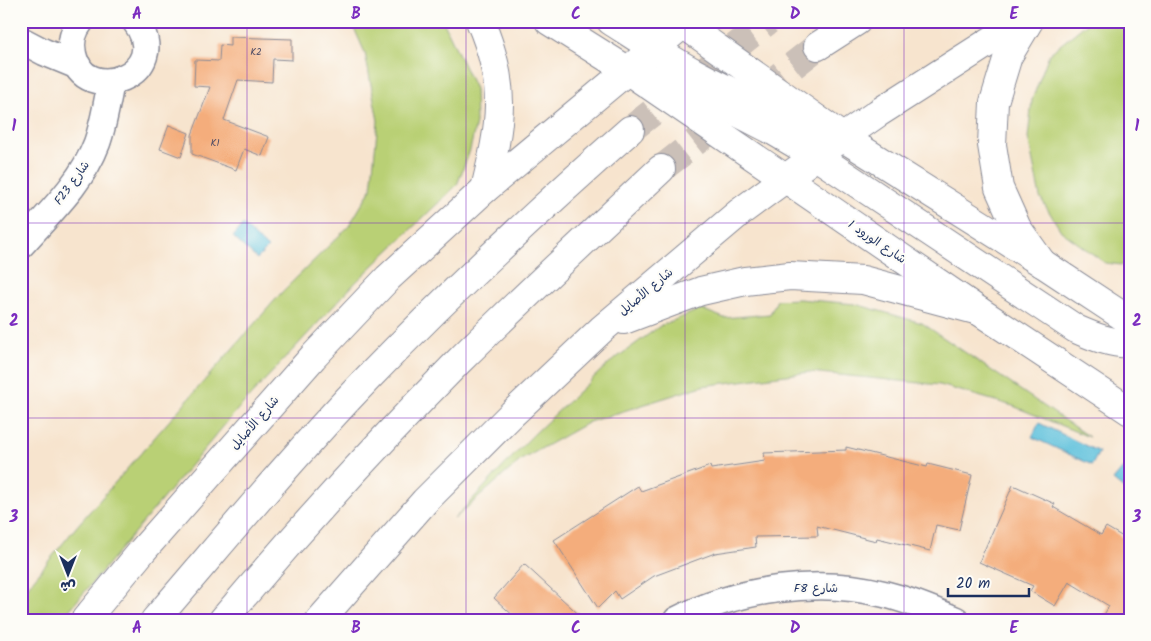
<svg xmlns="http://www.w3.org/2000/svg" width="1151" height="641" font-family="Kalam,'Playpen Sans Arabic',sans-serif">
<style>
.green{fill:#b9d074;stroke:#6a8069}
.water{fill:#5ec1dc;stroke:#3c789d}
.building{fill:#f4ad7c}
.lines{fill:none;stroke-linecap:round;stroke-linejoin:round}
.secondary-tunnel{stroke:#cbc0b8;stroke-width:28;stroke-dasharray:28 14;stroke-linecap:butt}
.minor-casing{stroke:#898a96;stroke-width:29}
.tertiary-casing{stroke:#898a96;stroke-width:30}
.secondary-casing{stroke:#898a96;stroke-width:30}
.minor{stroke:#fff;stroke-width:26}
.tertiary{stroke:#fff;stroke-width:28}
.secondary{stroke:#fff;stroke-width:28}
.grid{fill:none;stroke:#7b2cbf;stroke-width:1;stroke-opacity:0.55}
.labels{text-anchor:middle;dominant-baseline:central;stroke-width:4.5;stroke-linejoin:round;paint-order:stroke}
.number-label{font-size:10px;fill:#514e66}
.street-label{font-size:12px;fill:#1b2f5e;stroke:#fdfcf7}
.neatline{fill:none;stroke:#7b2cbf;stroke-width:2}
.grid-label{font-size:16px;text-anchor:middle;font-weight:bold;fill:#7b2cbf}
</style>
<rect width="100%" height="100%" fill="#fdfcf7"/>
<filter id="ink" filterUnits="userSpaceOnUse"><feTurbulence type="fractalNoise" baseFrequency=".02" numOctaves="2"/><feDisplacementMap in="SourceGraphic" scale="10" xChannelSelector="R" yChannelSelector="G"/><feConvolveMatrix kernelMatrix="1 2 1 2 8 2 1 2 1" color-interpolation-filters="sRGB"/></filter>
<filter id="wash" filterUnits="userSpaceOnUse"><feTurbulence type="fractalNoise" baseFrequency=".0096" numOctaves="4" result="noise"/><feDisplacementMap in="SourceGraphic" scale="20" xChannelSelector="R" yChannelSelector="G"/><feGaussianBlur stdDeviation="1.12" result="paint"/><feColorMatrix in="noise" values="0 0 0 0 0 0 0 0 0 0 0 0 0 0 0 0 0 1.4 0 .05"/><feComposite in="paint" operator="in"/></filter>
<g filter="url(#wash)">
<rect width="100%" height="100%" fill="#f7e4ce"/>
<g class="green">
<polygon points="351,21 443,21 475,89 476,123 470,150 457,185 356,282 238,409 61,620 21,620 21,595 77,526 283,291 349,226 371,189 378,121 365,53"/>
<polygon points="1090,21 1130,21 1130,266 1105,263 1061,231 1040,197 1028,138 1032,100 1049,54"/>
<polygon points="799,299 855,304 922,323 1089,437 1013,406 940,385 809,372 702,386 589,422 521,460 454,519 531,437 608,364 660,326 701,309 724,318 770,314 777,300"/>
</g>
<g class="water">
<polygon points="243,225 268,248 257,259 233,237"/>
<polygon points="1039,423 1099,452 1092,465 1032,437"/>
<polygon points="1123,468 1130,474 1130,494 1113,480"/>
</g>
<g id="blocks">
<g class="building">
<polygon points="230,37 292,39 292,60 273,59 272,82 238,80 224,120 269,137 262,156 244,149 236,170 192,154 192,135 210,87 194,86 195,60 219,61 220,45 230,46"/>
<polygon points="169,125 189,133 181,157 160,149"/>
<polygon points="846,447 927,467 928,464 972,475 959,530 936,525 930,551 877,538 876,541 817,526 818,536 755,537 756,547 715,553 654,576 620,599 615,591 598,608 554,540 638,486 641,491 710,466 711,469 765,461 764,453 846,450"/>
<polygon points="1013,485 1055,504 1053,507 1101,535 1106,527 1130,541 1130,620 1101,620 1109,606 1069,582 1055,606 1030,591 1033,586 979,562"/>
<polygon points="524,564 585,620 518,620 494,598"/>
</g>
</g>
</g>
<g filter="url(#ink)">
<use href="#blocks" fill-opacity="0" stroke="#898a96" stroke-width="1"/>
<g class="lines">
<g class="secondary-tunnel">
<polyline points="630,130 768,21"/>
<polyline points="661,169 818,46"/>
</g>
<defs>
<g id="minor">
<path d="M81,21C73,31 70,41 73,54C83,108 176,74 135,21"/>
<polyline points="21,40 44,52 78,66"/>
<path d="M21,245C49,213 82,183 97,143C104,123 107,102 111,82"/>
<path d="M677,620C737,589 818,577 884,594C909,600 933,610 956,620"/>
</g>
<g id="tertiary">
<polyline points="549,21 627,70 979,311 1130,411"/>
<polyline points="679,21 842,137 1042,263 1130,321"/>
</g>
<g id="secondary">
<path d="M480,21C508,86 501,123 485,189"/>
<path d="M611,21C639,39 666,57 695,73C742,99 792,119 842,137"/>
<polyline points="1029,21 1008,56 994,102 992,145 999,188 1017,228 1042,263"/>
<polyline points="818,46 857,21"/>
<path d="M627,70L675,87L723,105L770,129L816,156L1076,329C1094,337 1110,343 1130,344"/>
<polyline points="624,320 701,291 745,281 790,276 863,280 979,311"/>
<polyline points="85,620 143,550 313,357 388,278 485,189 687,21"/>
<path d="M155,620C225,539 293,456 367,379C451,292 539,210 630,130"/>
<path d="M223,620C298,531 376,445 458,362C524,296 593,233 661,169"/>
<polyline points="320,620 425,501 512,414 602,329 740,212 816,156 878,113 1022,21"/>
</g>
</defs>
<use href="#minor" class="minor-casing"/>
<use href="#tertiary" class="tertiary-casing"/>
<use href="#secondary" class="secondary-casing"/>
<use href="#minor" class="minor"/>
<use href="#tertiary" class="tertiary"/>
<use href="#secondary" class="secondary"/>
</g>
</g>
<path class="grid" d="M247,21V620M466,21V620M685,21V620M904,21V620M21,223H1130M21,418H1130"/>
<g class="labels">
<g class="number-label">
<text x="256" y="52">K2</text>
<text x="215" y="143">K1</text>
</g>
<g class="street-label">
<text transform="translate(72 183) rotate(-54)">F23 شارع</text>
<text transform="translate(877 242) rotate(34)">شارع الورود 1</text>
<text transform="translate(646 292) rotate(-40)">شارع الأصايل</text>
<text transform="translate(255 423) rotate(-49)">شارع الأصايل</text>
<text x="816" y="588">F8 شارع</text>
</g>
</g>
<rect width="1151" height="641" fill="none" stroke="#fdfcf7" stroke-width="55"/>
<g transform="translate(68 574) rotate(180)" stroke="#fdfcf7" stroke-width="4" paint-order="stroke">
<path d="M0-4L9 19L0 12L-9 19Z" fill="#1b2f5e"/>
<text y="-8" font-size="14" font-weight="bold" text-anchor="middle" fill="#1b2f5e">ش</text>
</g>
<path d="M948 588v8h81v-8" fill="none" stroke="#1b2f5e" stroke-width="2.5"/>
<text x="956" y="588" font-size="15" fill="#1b2f5e" stroke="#fdfcf7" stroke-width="4" paint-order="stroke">20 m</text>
<rect x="28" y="28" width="1096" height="586" class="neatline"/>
<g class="grid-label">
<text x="137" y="19">A</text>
<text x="356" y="19">B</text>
<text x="576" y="19">C</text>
<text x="795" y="19">D</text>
<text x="1014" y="19">E</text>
<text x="14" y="131">1</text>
<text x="1137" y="131">1</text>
<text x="14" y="326">2</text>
<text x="1137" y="326">2</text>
<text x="14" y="522">3</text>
<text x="1137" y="522">3</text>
<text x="137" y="633">A</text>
<text x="356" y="633">B</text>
<text x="576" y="633">C</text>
<text x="795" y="633">D</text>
<text x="1014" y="633">E</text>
</g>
</svg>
